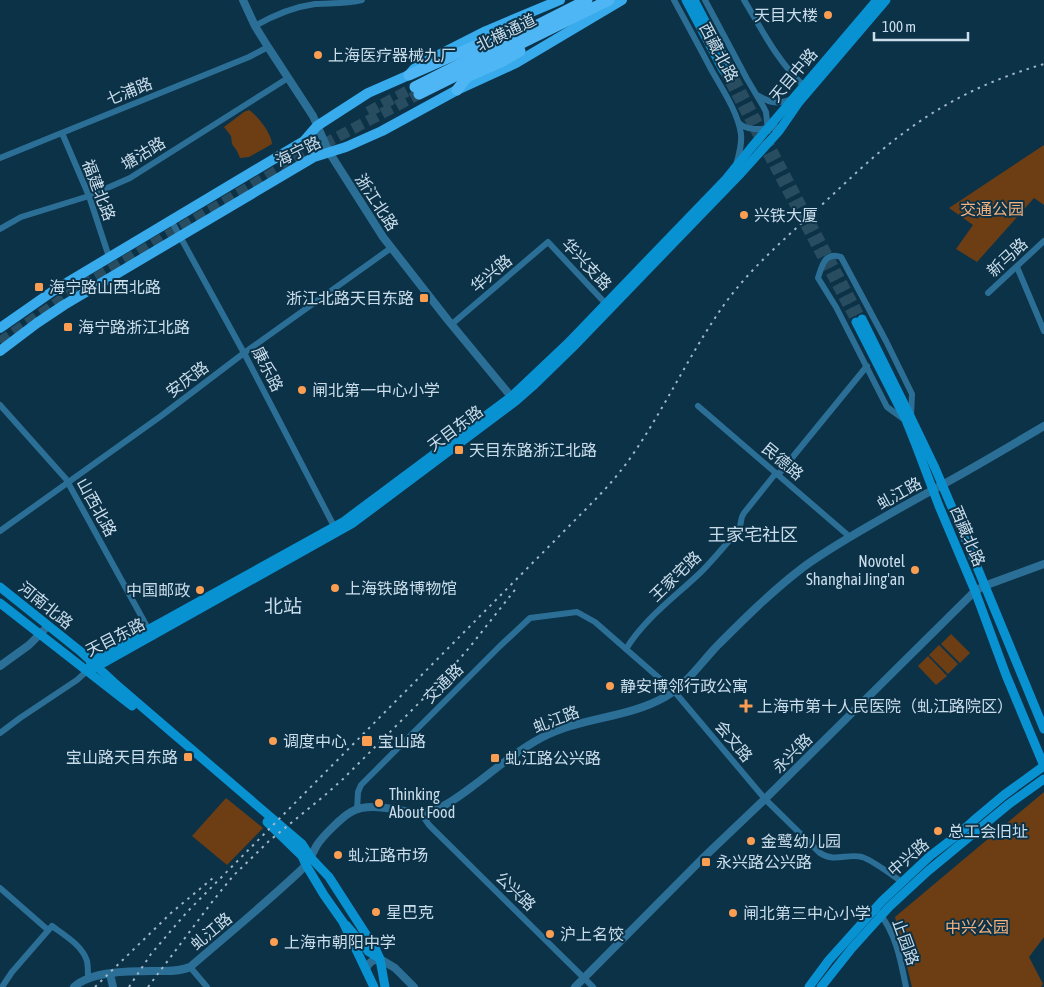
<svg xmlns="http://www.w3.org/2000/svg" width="1044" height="987" font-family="'Asap Condensed','Noto Sans SC',sans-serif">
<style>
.green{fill:#6d3e14}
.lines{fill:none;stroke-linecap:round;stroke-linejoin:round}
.secondary-tunnel{stroke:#284c60;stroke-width:9;stroke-dasharray:9 4.5;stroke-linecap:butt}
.trunk-tunnel{stroke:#284c60;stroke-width:11;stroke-dasharray:11 5.5;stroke-linecap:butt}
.minor{stroke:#2c6f96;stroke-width:6}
.tertiary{stroke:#2c6f96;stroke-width:8}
.secondary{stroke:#0892d1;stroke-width:9}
.primary{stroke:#37abec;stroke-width:10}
.trunk{stroke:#4eb6f4;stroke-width:11}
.rail{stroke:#9fb7c6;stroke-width:2;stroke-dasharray:2.5 5;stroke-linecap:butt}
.poi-dot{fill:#fb9e51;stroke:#0c3248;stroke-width:2}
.labels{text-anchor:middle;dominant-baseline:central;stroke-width:4;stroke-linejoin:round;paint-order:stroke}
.poi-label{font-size:16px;fill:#caddeb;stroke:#0c3248;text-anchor:start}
.street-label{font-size:16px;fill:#caddeb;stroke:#0c3248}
.park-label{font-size:16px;fill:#f5b27e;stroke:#0c3248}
.neighbourhood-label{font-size:18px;fill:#caddeb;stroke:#0c3248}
.quarter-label{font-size:19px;fill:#caddeb;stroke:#0c3248}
</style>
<rect width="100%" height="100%" fill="#0c3248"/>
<g class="green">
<path d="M249,110C257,115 272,134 272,144L249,157L240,158L237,151L232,144L231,136L224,127L244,112Z"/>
<polygon points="1044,145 1044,205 1034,198 977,262 956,249 973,225 949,208"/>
<polygon points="951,634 970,653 960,663 941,644"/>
<polygon points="939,645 958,664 948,674 929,655"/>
<polygon points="928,656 947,676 936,685 918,666"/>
<polygon points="1044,792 1044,937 1029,957 1043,984 1041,987 912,987 895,917"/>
<polygon points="226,798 263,828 227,865 192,836"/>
</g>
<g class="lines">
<g class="secondary-tunnel">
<polyline points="729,67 862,319"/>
<polyline points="723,70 856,322"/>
</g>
<g class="trunk-tunnel">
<polyline points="368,112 415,87"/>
<polyline points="0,342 74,291 305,154 419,94"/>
</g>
<g class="minor">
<path d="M674,0C687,24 700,48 712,71C723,90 738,113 741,134C742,145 739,155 736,165"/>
<polyline points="705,0 747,79 763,106 766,112 768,131"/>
<path d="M744,0C762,30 778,62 804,86"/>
<path d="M255,26C274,15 293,7 315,4C331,3 347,4 362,0"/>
<path d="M759,96C772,104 778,104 792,99"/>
<path d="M739,123C749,133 768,128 782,127"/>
<polyline points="62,133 89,196 109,257"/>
<polyline points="0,158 249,57 268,47"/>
<polyline points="171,220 244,353 336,530"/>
<polyline points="0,229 21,217 89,196 130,178 288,78"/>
<polyline points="1017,267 1044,331"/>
<polyline points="988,293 1044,241"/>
<polyline points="452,324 548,242 606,304"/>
<polyline points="0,405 66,479 150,632"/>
<polyline points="698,406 850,537"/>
<path d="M905,420L887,407L836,307L818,278C822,266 825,251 841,257L886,341L912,394L911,416"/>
<polyline points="778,475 867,366"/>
<polyline points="0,531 161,416 244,353 391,248"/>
<path d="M626,649C645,618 675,597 701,572C715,558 727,543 739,529C742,523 740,518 744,513L776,473"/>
<polyline points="0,733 20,718 77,680 88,670"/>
<path d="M357,810L358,792L361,785L500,646L530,618L577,612L595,622L674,691L765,799L820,853C835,863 847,853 862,857C872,860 892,875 902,882"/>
<polyline points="421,813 429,825 593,987"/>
<polyline points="0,888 48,930"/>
<path d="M879,913C896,933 901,962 906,987"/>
<polyline points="190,967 207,987"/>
<path d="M2,987L12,972L52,926C64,935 82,945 87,961C88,966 88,972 88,978"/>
</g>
<g class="tertiary">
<polyline points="243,0 255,26 268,47 313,116 329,152 383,237 447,319 514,400"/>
<polyline points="0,666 29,645 48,626"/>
<path d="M366,969C369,962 372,960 380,959L395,968L414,987"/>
<polyline points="110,974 113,987"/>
<path d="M74,987C91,971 130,971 152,971C164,971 179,972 190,967C227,935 265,904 300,871C309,863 312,854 317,845C323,836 342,817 351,812C369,802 393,810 412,812C418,812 423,813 428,812C446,807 462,794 477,783C498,767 518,750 541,738C580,717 626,719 665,697C686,685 700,664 717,646C744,619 771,592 801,569C822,553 845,540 867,527C891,513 916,499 940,486C975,467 1010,446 1044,426"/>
<polyline points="575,987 702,859 765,799 975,591 984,586 1044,564"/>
</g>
<g class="secondary">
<polyline points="686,0 723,70"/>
<polyline points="694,0 729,67"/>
<polyline points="862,319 911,418 935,468 968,545 1044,729"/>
<polyline points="856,322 906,420 916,445 939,506 975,591 1006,675 1044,766"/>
<polyline points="0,587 80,651 119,687 302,844 311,858 329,877 376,950 380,959 385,987"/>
<polyline points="0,603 132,706"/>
<polyline points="88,670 96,667 353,523 516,401 533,386 573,347 741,173 779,131 799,102 886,0"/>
<polyline points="88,670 92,662 106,653 343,522 512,396 568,343 726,179 751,148 877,0"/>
<polyline points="267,822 302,856 306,865 324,895 343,922 374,987"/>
<polyline points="346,925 369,952 379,958"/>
<polyline points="809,987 829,960 882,901 930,856 956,836 973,821 1004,795 1044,766"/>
<polyline points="821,987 852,948 889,907 928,871 1009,804 1044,779"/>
</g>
<g class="primary">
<polyline points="0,328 53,291 304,141 317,126 368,93 409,75 414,69 421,64 486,31 560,0"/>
<polyline points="0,351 37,323 64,305 314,157 346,147 382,131 457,90 516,63 622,0"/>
</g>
<g class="trunk">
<polyline points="409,75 511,30"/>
<polyline points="415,87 587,0"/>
<polyline points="457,90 467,77 503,61 520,51"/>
<polyline points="419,94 609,0"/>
</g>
<g class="rail">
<polyline points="95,987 171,913 213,878"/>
<path d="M129,987L151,954L187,912L584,511C601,494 617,477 631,457C663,411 686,361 717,315C743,275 780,243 815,211C846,183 875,153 909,129C950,99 995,78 1044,64"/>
<polyline points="148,987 212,902 233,876 269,841 324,796 343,779 434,688 469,648 518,586"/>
</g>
</g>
<g class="poi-dot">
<circle cx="828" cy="15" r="5"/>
<circle cx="318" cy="55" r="5"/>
<circle cx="744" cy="215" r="5"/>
<rect x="34" y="282" width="10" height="10" rx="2.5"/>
<rect x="419" y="293" width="10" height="10" rx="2.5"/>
<rect x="63" y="322" width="10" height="10" rx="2.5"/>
<circle cx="302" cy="390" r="5"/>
<rect x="454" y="445" width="10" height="10" rx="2.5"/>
<circle cx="915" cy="570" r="5"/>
<circle cx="335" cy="588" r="5"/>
<circle cx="200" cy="590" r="5"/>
<circle cx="610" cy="686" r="5"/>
<path d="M743.5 698.5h5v5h5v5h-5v5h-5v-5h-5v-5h5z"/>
<circle cx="273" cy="741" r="5"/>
<rect x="361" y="735" width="12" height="12" rx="2.5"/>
<rect x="183" y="752" width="10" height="10" rx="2.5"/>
<rect x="490" y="753" width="10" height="10" rx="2.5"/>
<circle cx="379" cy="803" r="5"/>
<circle cx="938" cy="831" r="5"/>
<circle cx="751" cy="841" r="5"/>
<circle cx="338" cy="855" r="5"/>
<rect x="701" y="857" width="10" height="10" rx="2.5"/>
<circle cx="376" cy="912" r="5"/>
<circle cx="733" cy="913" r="5"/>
<circle cx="550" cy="934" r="5"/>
<circle cx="274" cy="942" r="5"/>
</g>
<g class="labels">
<g class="poi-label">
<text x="818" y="15" text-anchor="end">天目大楼</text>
<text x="328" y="55">上海医疗器械九厂</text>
<text x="754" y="215">兴铁大厦</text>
<text x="49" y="287">海宁路山西北路</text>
<text x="414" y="298" text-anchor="end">浙江北路天目东路</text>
<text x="78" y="327">海宁路浙江北路</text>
<text x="312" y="390">闸北第一中心小学</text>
<text x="469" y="450">天目东路浙江北路</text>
<text x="905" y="561" text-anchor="end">Novotel<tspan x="905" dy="18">Shanghai Jing'an</tspan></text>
<text x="345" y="588">上海铁路博物馆</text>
<text x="190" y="590" text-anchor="end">中国邮政</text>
<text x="620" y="686">静安博邻行政公寓</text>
<text x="757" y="706">上海市第十人民医院（虬江路院区）</text>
<text x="283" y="741">调度中心</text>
<text x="378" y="741">宝山路</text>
<text x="178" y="757" text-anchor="end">宝山路天目东路</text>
<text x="505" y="758">虬江路公兴路</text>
<text x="389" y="794">Thinking<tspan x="389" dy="18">About Food</tspan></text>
<text x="948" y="831">总工会旧址</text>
<text x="761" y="841">金鹭幼儿园</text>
<text x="348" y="855">虬江路市场</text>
<text x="716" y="862">永兴路公兴路</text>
<text x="386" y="912">星巴克</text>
<text x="743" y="913">闸北第三中心小学</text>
<text x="560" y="934">沪上名饺</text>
<text x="284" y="942">上海市朝阳中学</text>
</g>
<g class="street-label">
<text transform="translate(506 32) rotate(-26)">北横通道</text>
<text transform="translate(719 52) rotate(62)">西藏北路</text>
<text transform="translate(793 75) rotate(-50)">天目中路</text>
<text transform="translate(129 91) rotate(-22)">七浦路</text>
<text transform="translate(298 151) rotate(-26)">海宁路</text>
<text transform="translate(143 153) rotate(-31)">塘沽路</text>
<text transform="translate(99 190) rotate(69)">福建北路</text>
<text transform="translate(377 202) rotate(57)">浙江北路</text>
<text transform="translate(1007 257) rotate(-43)">新马路</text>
<text transform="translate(587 264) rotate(47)">华兴支路</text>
<text transform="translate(491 273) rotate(-40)">华兴路</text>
<text transform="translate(268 369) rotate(63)">康乐路</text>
<text transform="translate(187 379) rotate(-37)">安庆路</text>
<text transform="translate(455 428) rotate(-37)">天目东路</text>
<text transform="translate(783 461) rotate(40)">民德路</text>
<text transform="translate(899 493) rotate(-29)">虬江路</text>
<text transform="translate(97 507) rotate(61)">山西北路</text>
<text transform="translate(968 536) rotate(67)">西藏北路</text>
<text transform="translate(675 576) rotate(-44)">王家宅路</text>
<text transform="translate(46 605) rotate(39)">河南北路</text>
<text transform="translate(115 637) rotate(-27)">天目东路</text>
<text transform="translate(443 683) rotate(-45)">交通路</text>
<text transform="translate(556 719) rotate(-21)">虬江路</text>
<text transform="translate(734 741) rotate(50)">会文路</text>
<text transform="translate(792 753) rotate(-45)">永兴路</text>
<text transform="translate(908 857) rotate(-41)">中兴路</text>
<text transform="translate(516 891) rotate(44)">公兴路</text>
<text transform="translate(211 931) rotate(-40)">虬江路</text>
<text transform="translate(906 942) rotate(70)">止园路</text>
</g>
<g class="park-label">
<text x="992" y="209">交通公园</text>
<text x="977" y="927">中兴公园</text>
</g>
<g class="neighbourhood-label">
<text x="753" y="534">王家宅社区</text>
</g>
<g class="quarter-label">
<text x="283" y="606">北站</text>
</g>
</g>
<path d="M874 32v8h94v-8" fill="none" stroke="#caddeb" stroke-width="2.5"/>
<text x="882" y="32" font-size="15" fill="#caddeb" stroke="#0c3248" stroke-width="4" paint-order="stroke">100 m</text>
</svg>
